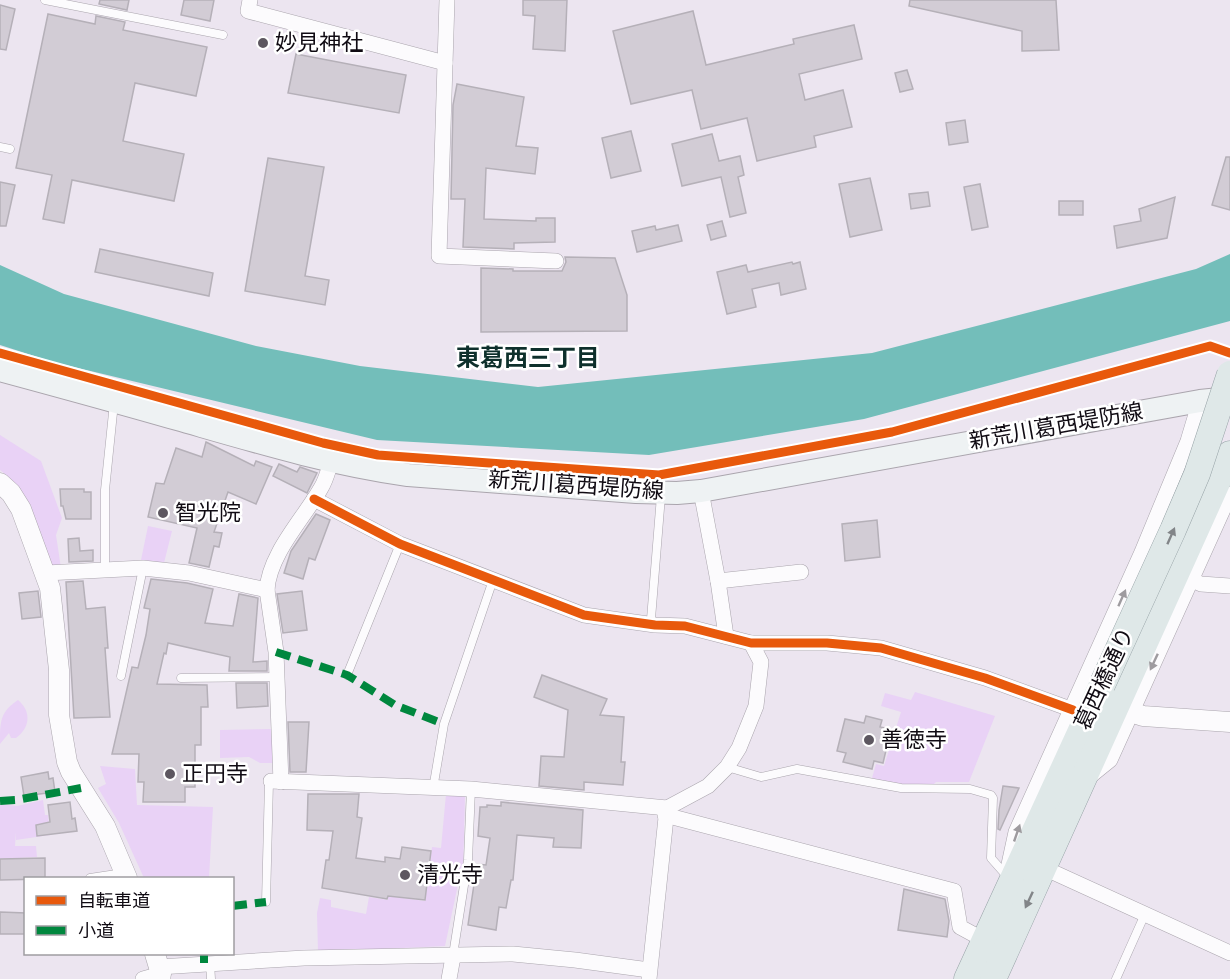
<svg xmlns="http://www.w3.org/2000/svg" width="1230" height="979" font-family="'Sofia Sans Condensed','Noto Sans JP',sans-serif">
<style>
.green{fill:#e9d2f6}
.water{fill:#73beba}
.building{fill:#d2ccd5;stroke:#b5b0b8;stroke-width:1.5}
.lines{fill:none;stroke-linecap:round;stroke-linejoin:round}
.service-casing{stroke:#aaa5ad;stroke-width:9}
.minor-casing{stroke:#aaa5ad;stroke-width:16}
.tertiary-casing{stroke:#aaa5ad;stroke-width:21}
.secondary-casing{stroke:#aaa5ad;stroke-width:24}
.primary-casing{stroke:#96a2a6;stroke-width:27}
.service{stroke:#fcfbfd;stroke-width:8}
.minor{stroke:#fcfbfd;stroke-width:15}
.tertiary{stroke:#fcfbfd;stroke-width:20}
.secondary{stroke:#eef2f3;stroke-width:22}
.primary{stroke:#dfe8e8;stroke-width:26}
.primary-bridge-casing{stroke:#96a2a6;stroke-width:27;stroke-linecap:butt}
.primary-bridge{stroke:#dfe8e8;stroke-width:26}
.quiet{stroke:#00873e;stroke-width:8;stroke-dasharray:15 8;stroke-linecap:butt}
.cycleway-casing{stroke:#fff;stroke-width:13}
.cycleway{stroke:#e8590c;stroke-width:9}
.oneway{fill:#828588}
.oneway2{fill:#9e9b9f}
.poi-dot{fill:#5d5760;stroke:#fff;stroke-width:2}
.labels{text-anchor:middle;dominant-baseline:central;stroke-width:5;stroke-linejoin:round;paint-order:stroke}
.poi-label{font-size:22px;fill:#100b13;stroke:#fff;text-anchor:start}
.street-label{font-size:22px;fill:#100b13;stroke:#fff}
.neighbourhood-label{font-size:24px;font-weight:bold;fill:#0e302c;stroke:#fff}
</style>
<rect width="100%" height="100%" fill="#ece5f0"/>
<g class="green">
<path d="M0,435L41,461L62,518L56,535L61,568H50C38,529 34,496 0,470Z"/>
<polygon points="148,526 172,531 164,563 141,560"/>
<polygon points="915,692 995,716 969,782 936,782 934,784 905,787 872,778 876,764 884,766 901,712 881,706 885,693 911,700"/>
<path d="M18,700C32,712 30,728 16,738H11L9,733L0,744C0,721 0,712 18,700Z"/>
<polygon points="272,729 273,763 260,763 249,757 220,758 220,730"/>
<polygon points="100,766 135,769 137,805 213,807 209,878 144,878 119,823 98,788 106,784"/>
<polygon points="446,794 465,795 463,874 460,875 445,946 318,952 317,913 320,898 331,900 331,907 366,914 369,897 388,900 388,896 425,901 432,847 441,848"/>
<polygon points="43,800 45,815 48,815 50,835 16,840 16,832 15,846 36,846 37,857 0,859 0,804 17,806"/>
</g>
<polygon class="water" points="1230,254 1230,321 864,419 649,455 377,440 53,362 0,345 0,265 64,294 256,346 360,366 538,387 872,353 1196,269"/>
<g class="building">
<polygon points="100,0 129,0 127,10 99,4"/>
<polygon points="184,0 214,0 210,21 181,15"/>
<polygon points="523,0 567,0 565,51 533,49 535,16 523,15"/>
<polygon points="910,0 1056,0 1059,50 1022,51 1022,31 909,6"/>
<polygon points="0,5 15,9 6,50 0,49"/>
<polygon points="693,11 706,65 794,44 793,39 854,25 862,59 799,74 805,100 843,90 852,127 814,136 816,147 757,161 747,118 701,129 692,90 631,104 613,31"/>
<polygon points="48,14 95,24 96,16 125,22 123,30 207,47 196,96 135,83 123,141 184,154 174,201 72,180 64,223 43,219 52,175 16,168"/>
<polygon points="296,54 406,75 399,113 288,93"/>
<polygon points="907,70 913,89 900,92 895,73"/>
<polygon points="457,84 524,97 516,146 538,148 535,174 486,168 484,219 536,221 536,218 555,218 555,242 514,243 514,249 463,247 465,199 451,199 453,105"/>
<polygon points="965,120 968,142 949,145 946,123"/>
<polygon points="631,131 641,171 611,178 602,138"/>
<polygon points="712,134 719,161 740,156 744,175 738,177 746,213 730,217 721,177 682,186 672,144"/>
<polygon points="1226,157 1230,157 1230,210 1212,205"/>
<polygon points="268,158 324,167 305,276 329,280 325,305 245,291"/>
<polygon points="870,178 882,230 850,237 839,184"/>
<polygon points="0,182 15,185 6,226 0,226"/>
<polygon points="980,184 988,227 972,230 964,187"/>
<polygon points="928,192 930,206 911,209 909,194"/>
<polygon points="1175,197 1167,238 1117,248 1114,226 1141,221 1139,209"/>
<rect x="1059" y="201" width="24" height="14"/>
<polygon points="722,221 726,236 711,240 707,225"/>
<polygon points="678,225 682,241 637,252 632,231 655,226 656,230"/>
<polygon points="100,249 213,273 209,296 95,272"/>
<polygon points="565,257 615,258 627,295 627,331 481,332 481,268 513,269 513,271 562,271 566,262"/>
<polygon points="792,262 793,264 800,262 806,289 781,295 779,283 752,289 756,307 727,314 717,272 746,265 748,272"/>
<polygon points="206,442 254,466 256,461 272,467 256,504 228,492 214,532 222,533 219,547 214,546 209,567 189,563 197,528 148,517 156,483 164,484 176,448 202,457"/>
<polygon points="279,464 297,472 300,467 317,473 307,493 273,476"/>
<polygon points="60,489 84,489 84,492 91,492 91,519 66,519 63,506 61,506"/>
<polygon points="316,514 330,520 315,560 309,558 303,579 284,573 291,551"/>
<polygon points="877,520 880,557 845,561 842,524"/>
<polygon points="79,538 80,551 93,550 93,561 69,562 68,539"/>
<polygon points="151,579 187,583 213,589 205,623 233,626 239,594 258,598 253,662 267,661 267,671 229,671 230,657 168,643 166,654 164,653 157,684 207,685 208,707 201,707 201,745 195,745 195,787 185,787 185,802 143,802 144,782 138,782 139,754 112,754 132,667 138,668 146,635 150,609 144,608"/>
<polygon points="83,581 86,609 105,607 108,648 105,648 110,717 74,718 66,582"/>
<polygon points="38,591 41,617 22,619 19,593"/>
<polygon points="302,591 307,630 283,633 277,594"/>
<polygon points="542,675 607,699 600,715 624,717 621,762 625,762 623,785 584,782 584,790 539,786 541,756 564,757 568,710 534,697"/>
<polygon points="236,683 267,683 268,706 237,708"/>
<polygon points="866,716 882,720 880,727 891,729 883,763 874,761 872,769 843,762 846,753 837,751 845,719 864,723"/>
<polygon points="288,722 309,722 306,772 290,772"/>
<polygon points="48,772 49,779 53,778 55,792 24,796 21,777"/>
<polygon points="1003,786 1019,788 1000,830 998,829 999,810"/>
<polygon points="308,794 359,794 357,817 362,818 356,858 385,862 385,857 400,859 402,847 431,851 425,900 388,896 387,899 322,888 326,860 329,860 333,831 307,830"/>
<polygon points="70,802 72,819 75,818 77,831 37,836 36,825 50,822 48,805"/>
<polygon points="501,802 583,810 581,848 553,847 554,838 517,835 513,880 511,880 506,908 499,907 496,930 468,925 477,864 486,865 490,838 478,836 480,807 487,807 487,805 501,806"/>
<polygon points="45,858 45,879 0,880 0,859"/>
<polygon points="904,889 945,899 949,921 947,937 898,930"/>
<polygon points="0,912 26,913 26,934 0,934"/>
</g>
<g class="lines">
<defs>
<g id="service">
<polyline points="45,0 223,35"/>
<polyline points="0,147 10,149"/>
<polyline points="105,569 105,490 114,403"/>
<polyline points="654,624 651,619 661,496"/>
<polyline points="347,675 400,544"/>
<polyline points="121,676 143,568"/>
<polyline points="181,678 277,677"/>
<polyline points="727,767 761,777 797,769 901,788 970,789 991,795 993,798 991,858 1006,875"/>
<polyline points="433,789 444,724 493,580"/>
<polyline points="90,878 123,873"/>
<polyline points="266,902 269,782 271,781"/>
<polyline points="453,955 468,860 471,789"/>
<polyline points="210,963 211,979"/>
<polyline points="1116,979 1145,914"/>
</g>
<g id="minor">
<polyline points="250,0 248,11 445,63"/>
<polyline points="447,0 439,256 556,261"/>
<polyline points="701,491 718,581 726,636"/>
<polyline points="314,499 400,544 584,615 655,625 685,626 751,643 827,643 881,648 985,678 1073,710"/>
<polyline points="46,573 143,568 189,573 267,590"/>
<polyline points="1192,580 1201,584 1230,586"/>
<polyline points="718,581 801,572"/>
<polyline points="1089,777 1110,760 1230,494"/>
<polyline points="271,781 471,789 667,808"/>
<path d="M281,782L276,652L267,590C269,554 304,518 321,488C326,480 328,471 331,462"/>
<polyline points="665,815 954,891 960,927 984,940"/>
<polyline points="1044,868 1230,953"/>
<polyline points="1008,869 1016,832 1142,552 1188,441 1200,401"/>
<polyline points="159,967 304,958 513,954 575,960 649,970"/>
<polyline points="143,979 161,974 163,979"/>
<polyline points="449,979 453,957"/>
<polyline points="649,979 667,808 708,786 727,767 739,748 756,706 761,662 751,643"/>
</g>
<g id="tertiary">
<polyline points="0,483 11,493 21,509 50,588 59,670 59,715 67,762 71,772 105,826 127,878"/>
<polyline points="1131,712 1143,716 1230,722"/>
<polyline points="155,954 161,974"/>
</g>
<path id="secondary" d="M0,370C59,386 118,402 177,419C254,441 329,464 408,475L636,492L677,493L701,491L1200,401L1230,398"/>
<g id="primary">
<polyline points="967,979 1102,685"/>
<polyline points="993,979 1230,454"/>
</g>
</defs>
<use href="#service" class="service-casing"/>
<use href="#minor" class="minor-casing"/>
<use href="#tertiary" class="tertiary-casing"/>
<use href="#secondary" class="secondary-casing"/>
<use href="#primary" class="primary-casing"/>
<use href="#service" class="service"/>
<use href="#minor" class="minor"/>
<use href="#tertiary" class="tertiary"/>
<use href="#secondary" class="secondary"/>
<use href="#primary" class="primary"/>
<defs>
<polyline id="primary-bridge" points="1102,685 1173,530 1197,474 1230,374"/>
</defs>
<use href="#primary-bridge" class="primary-bridge-casing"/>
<use href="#primary-bridge" class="primary-bridge"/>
<g class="quiet">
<polyline points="276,652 347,675 395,705 444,724"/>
<polyline points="0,801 16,800 81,788"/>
<polyline points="232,906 266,902"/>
<polyline points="204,963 204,954"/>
</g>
<defs>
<g id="cycleway">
<polyline points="0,353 323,443 378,455 659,475 892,432 1210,346 1230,353"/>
<polyline points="314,499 400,544 584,615 655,625 685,626 751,643 827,643 881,648 985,678 1073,710"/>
</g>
</defs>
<use href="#cycleway" class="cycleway-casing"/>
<use href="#cycleway" class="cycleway"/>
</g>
<defs><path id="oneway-solid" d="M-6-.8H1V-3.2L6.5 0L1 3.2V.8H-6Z" transform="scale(1.5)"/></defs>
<g class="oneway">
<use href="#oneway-solid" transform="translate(1171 536) rotate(-66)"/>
<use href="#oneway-solid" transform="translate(1029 900) rotate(115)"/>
</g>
<g class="oneway2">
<use href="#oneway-solid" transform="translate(1122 598) rotate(-66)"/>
<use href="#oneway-solid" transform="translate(1154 662) rotate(115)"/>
<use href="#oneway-solid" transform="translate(1017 833) rotate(-71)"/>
</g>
<g class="poi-dot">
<circle cx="263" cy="43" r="6"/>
<circle cx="163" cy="513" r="6"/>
<circle cx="869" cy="740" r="6"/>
<circle cx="170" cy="774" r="6"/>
<circle cx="405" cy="875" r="6"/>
</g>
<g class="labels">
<g class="poi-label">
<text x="275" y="43">妙見神社</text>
<text x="175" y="513">智光院</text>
<text x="881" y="740">善徳寺</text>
<text x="182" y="774">正円寺</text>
<text x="417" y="875">清光寺</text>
</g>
<g class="street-label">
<text transform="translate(1056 427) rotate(-10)">新荒川葛西堤防線</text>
<text transform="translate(576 486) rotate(4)">新荒川葛西堤防線</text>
<text transform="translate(1105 679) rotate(-65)">葛西橋通り</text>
</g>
<g class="neighbourhood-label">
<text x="528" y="358">東葛西三丁目</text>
</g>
</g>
<rect x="24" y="877" width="210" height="78" fill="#ffffff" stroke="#9f9da1" stroke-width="1.5"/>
<rect x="36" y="896" width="30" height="9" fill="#e8590c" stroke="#9f9da1" stroke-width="1.5"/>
<text x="78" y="907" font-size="18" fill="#100b13">自転車道</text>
<rect x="36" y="926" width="30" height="9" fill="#00873e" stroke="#9f9da1" stroke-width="1.5"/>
<text x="78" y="937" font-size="18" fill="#100b13">小道</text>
</svg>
